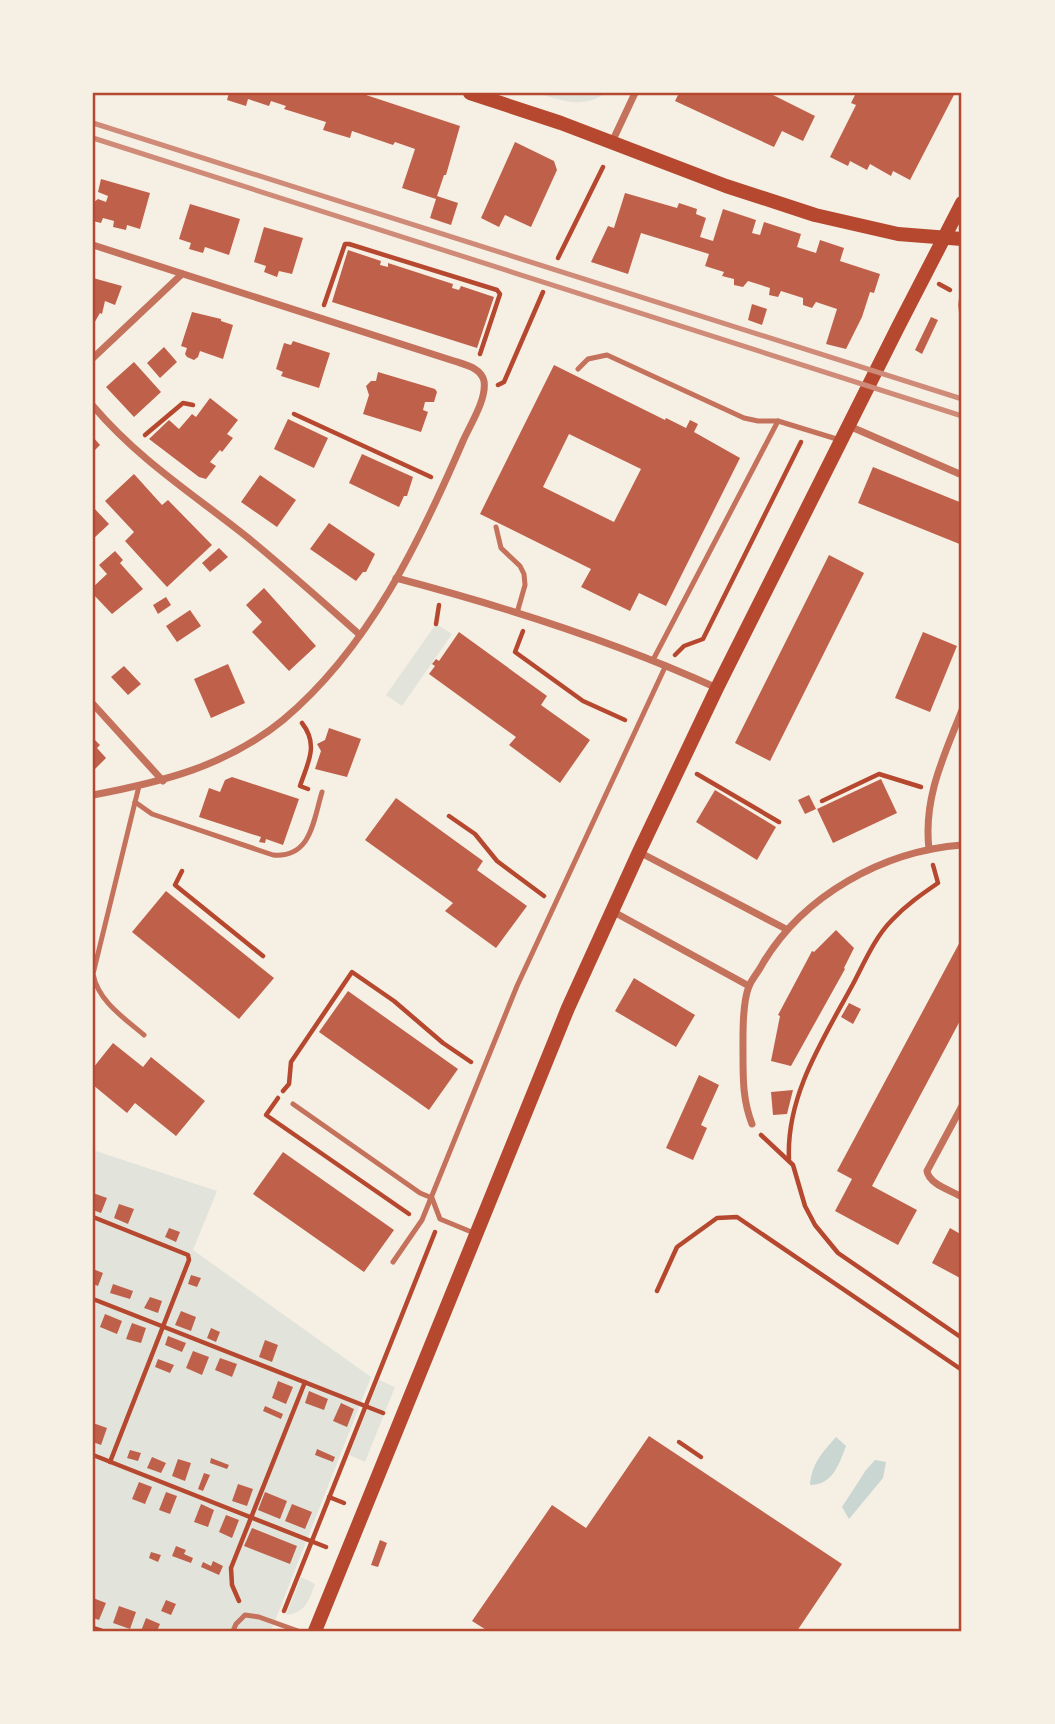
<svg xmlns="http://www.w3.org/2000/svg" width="1055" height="1724" font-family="'Alegreya Sans',sans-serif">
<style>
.green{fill:#e2e4dc}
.water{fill:#c9d6d2}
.building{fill:#bf614a;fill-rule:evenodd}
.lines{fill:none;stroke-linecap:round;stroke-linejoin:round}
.path{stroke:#b5482f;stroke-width:4.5}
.service{stroke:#c5725c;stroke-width:5}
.minor{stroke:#c5725c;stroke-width:7}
.secondary{stroke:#b5482f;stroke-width:14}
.tram{stroke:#cf8b77;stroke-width:2}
.rail{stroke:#cf8b77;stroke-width:5}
.neatline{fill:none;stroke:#b5482f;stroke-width:2.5}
</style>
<rect width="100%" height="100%" fill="#f6efe4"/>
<g class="green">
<path d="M538,93H606C582,109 563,101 538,93Z"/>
<polygon points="436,624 452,634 402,706 386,695"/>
<polygon points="93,1150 217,1191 193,1250 371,1377 271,1631 93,1631"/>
<polygon points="379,1380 395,1387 365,1462 349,1455"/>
<path d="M301,1577L315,1584C309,1600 306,1613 286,1615Z"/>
</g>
<g class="water">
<path d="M836,1437L846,1446C839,1464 833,1485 810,1485C812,1463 822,1453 836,1437Z"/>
<polygon points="875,1460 886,1462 883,1478 849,1519 842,1507 866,1470"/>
</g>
<g class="building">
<polygon points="229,93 360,93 460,126 446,175 444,175 437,196 458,203 451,225 430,218 436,199 402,188 415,149 395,142 393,145 352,131 350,138 323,130 326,122 284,109 286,106 271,101 269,106 248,99 246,106 227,100"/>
<polygon points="679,93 769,93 815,116 803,141 782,131 774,147 675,101"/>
<polygon points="856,93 955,93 910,180 893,171 891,176 870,164 867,170 850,161 848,166 830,157 856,105 851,103"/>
<polygon points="515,142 554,161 557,170 531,227 505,215 499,227 481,218"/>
<polygon points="101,179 150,193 140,229 127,225 126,230 113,227 114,221 103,218 101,223 93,221 94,202 98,199 106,202 108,196 98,192"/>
<polygon points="625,193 677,208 679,203 697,209 696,214 706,218 700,237 713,241 723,209 756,220 752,233 760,235 764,222 801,234 797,247 816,253 820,240 844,248 840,261 880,274 874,293 870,292 862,317 846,349 826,344 837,309 816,302 812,308 803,305 803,298 781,291 778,297 769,295 770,288 748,281 743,287 734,285 734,279 722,276 724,272 705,266 709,254 641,233 628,274 591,262 608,226 614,228"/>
<polygon points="190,204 240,219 229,255 205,247 203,253 189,249 191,243 179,239"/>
<polygon points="264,227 303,238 292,274 279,271 277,277 264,272 266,266 254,262"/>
<polygon points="348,250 381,261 380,265 388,267 388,263 453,284 452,288 459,290 461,286 494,297 477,348 332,302"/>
<polygon points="93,278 122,286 115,305 105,301 102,314 100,313 93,325"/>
<polygon points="752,304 767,309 762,325 748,320"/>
<polygon points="192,312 221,319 221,321 233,325 223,359 200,351 198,357 194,360 187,357 185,354 187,348 181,346"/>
<polygon points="931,317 938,320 922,354 915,350"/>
<polygon points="293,341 330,353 319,388 281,376 283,372 276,369 284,343 291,345"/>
<polygon points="164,347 177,362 160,378 147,363"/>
<polygon points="134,362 161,392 134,417 106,387"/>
<path d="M554,365L665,420L666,418L686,428L690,420L698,424L694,432L740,458L666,606L639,593L630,611L581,587L591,569L480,514ZM569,434L641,469L614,522L543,487Z"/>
<polygon points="378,372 435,389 437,392 434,402 425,402 423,410 428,412 421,432 363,414 369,395 366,386 371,381 376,381"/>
<polygon points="210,398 238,420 227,434 233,438 222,452 220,450 210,462 216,466 206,479 199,477 149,439 169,420 179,429 192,414 196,417"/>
<polygon points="288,419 328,438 314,468 274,449"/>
<polygon points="93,437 100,445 93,452"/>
<polygon points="362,454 413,477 407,496 404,496 399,507 349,483"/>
<polygon points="873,467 962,503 962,545 858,503"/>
<polygon points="134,474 162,505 168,500 212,545 167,587 125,541 134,532 105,501"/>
<polygon points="260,475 296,500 277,527 241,502"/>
<polygon points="93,507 109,524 93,539"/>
<polygon points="329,523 375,554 366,572 363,572 356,581 310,549"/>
<polygon points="219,548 228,557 210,572 202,563"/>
<polygon points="115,551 123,560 120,563 143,589 112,614 93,594 93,587 107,574 99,565"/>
<polygon points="829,555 864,573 770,761 735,743"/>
<polygon points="264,588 316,646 289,671 252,632 262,622 246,605"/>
<polygon points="166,597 171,605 158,614 153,605"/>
<polygon points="190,610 201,626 177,642 166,626"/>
<polygon points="459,632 547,696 541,705 590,740 560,783 509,745 516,737 429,674 435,666 432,664 436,659 439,661"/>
<polygon points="923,632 957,646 930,712 895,698"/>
<polygon points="228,664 245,703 211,718 194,679"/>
<polygon points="124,666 141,684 128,695 111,677"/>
<polygon points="329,728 361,739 347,777 315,769 321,751 317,744 325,740"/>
<polygon points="93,738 100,745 97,748 106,758 93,771"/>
<polygon points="232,777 299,799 283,845 266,839 265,843 259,842 261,837 199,817 209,788 220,792 225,780"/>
<polygon points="881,779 897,813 833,843 817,809"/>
<polygon points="715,790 776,827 757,860 696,822"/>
<polygon points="809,795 816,809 805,814 798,800"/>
<polygon points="396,798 483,861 477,870 527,906 496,948 445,911 453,903 365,840"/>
<polygon points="166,891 274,978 239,1019 132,932"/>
<polygon points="836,930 854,948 844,968 845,969 791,1066 771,1061 780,1016 778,1015 812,951 814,952"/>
<polygon points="962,938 962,1017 872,1186 917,1210 898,1245 835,1211 852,1179 837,1171"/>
<polygon points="634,978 695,1015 676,1047 615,1011"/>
<polygon points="348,991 458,1069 429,1110 319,1032"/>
<polygon points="849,1003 861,1009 853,1024 841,1017"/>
<polygon points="113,1043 143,1067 151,1057 205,1101 176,1136 135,1103 127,1113 93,1085 93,1068"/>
<polygon points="699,1075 719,1085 701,1125 707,1128 693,1160 666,1148"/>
<polygon points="793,1090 787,1114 773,1115 771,1092"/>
<polygon points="283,1152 394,1230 364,1272 253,1194"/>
<polygon points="93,1193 107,1198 101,1213 93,1210"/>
<polygon points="119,1204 134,1209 128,1224 114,1218"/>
<polygon points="169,1228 180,1232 176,1242 165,1237"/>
<polygon points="950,1228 962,1235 962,1279 932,1263"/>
<polygon points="93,1269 103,1273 98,1286 93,1284"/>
<polygon points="191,1275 201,1278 197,1287 188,1284"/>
<polygon points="113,1284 133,1291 130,1299 110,1293"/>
<polygon points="150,1297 162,1301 158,1313 144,1308"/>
<polygon points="181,1311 196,1317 191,1331 175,1325"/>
<polygon points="105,1314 122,1321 117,1334 100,1327"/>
<polygon points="132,1323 146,1328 141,1343 126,1339"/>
<polygon points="211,1328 220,1332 216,1342 207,1338"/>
<polygon points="168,1336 186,1343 182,1352 165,1345"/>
<polygon points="265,1340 278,1345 272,1362 259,1357"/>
<polygon points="193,1351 209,1357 202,1375 186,1368"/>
<polygon points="220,1358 237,1364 232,1377 215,1370"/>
<polygon points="158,1359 174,1365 170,1373 155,1367"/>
<polygon points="278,1381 293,1387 286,1404 272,1398"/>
<polygon points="309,1391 328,1399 324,1410 305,1403"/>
<polygon points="341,1403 354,1409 347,1427 333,1421"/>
<polygon points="265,1406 283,1414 281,1419 263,1411"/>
<polygon points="93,1423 107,1428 101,1445 93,1442"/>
<polygon points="649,1436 842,1564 797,1631 488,1631 472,1621 552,1505 586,1528"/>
<polygon points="317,1449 335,1457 333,1462 315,1455"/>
<polygon points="130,1450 141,1453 138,1461 127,1458"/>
<polygon points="152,1457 166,1463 161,1473 147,1468"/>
<polygon points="211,1458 229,1465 227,1469 210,1463"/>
<polygon points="178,1459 191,1463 185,1481 172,1476"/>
<polygon points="204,1473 210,1475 203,1491 198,1489"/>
<polygon points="139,1482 152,1487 145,1504 132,1499"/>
<polygon points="238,1484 253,1489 247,1506 232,1501"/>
<polygon points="166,1492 177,1496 170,1514 159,1510"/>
<polygon points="265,1492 287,1501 280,1519 258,1510"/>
<polygon points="201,1504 214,1510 208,1527 194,1522"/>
<polygon points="292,1504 312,1512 305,1529 285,1521"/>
<polygon points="226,1515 239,1520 232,1538 219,1532"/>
<polygon points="252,1528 297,1546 290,1564 244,1546"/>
<polygon points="380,1540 387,1543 378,1567 371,1565"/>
<polygon points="176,1546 186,1550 184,1554 193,1558 191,1563 172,1556"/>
<polygon points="151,1552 161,1555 158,1562 149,1558"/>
<polygon points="213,1561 223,1566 219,1575 201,1567 203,1562 211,1566"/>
<polygon points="93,1598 106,1603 99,1620 93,1618"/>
<polygon points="166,1600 176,1604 171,1615 161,1611"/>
<polygon points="119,1606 136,1612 130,1629 113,1623"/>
<polygon points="146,1618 160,1624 157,1631 141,1631"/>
</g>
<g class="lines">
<g class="path">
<polyline points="558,258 603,167"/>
<polyline points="939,284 950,290"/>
<polyline points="324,305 345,244 349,244 497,290 500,294 480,354"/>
<polyline points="498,385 504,382 543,292"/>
<polyline points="294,414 431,477"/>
<polyline points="145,435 183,403 193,405"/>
<polyline points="436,624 439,605"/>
<polyline points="523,631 515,652 583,701 625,720"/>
<polyline points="675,655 684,646 703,639 801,442"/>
<path d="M302,723C319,745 308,762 300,786L308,789"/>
<polyline points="697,774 779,822"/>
<polyline points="822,801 879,774 921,787"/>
<polyline points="449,816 475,834 497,861 544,896"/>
<polyline points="182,871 175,885 263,956"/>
<polyline points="283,1091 289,1084 291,1062 352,972 394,1001 443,1043 471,1062"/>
<polyline points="278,1098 266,1115 409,1214"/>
<polyline points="761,1135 793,1165 805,1206 815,1225 838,1253 962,1338"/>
<path d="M789,1159C786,1095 824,1038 853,984C864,963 875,937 892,920C906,905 922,894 938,883L933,865"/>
<polyline points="93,1217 188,1255 189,1260 110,1462"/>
<polyline points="657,1291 677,1247 717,1218 737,1217 962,1370"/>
<polyline points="93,1299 383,1413"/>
<polyline points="679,1442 701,1457"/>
<polyline points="93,1455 326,1547"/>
<polyline points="329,1497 344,1503"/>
<polyline points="239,1601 232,1585 231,1568 305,1382"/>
<polyline points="284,1611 435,1232"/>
<polyline points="93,1628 102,1631"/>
</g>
<g class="service">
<polyline points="578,369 588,359 607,355 744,418 758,421 778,421 840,440"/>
<polyline points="496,527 501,548 520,566 524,574 525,585 517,613"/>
<polyline points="653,660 778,421"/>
<path d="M139,786L93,974C98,1001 124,1018 144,1035"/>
<path d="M135,802L152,814L273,855C311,858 313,822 322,792"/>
<polyline points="293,1104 420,1193 432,1198 440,1219 474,1233"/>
<polyline points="393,1262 422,1220 517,986 666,665"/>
<polyline points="233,1631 236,1624 245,1615 259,1617 298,1631"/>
</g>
<g class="minor">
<polyline points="612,142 635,93"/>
<path d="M93,245L454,361C466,365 481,368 484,381C487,399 470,425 463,441C420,541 369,648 283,720C227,766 162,782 93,795"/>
<polyline points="93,358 182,274"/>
<path d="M93,406C139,460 193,494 247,537C286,569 323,602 360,635"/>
<polyline points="849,426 962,475"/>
<path d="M396,578C506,607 614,641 717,688"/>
<polyline points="93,704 163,781"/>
<path d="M929,849C923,798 944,756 962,710"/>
<polyline points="639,852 786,929"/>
<polyline points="612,911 749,986"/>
<path d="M962,1106L927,1171C929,1184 950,1190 962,1197"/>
<path d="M752,1124C743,1101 743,1080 743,1056C743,1036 742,1004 749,986C752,979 759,971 763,963C804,895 883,851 962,845"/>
</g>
<g class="secondary">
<polyline points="470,93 561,123 726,186 815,215 898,234 962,239"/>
<polyline points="315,1631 568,1008 639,852 717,688 898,327 962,203"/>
</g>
<polyline class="tram" points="962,285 959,305 962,328"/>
<g class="rail">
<polyline points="93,123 962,399"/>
<polyline points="93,138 962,416"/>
</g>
</g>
<rect width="1055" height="1724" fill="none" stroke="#f6efe4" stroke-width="189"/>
<rect x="94" y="94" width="866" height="1536" class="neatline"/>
</svg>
